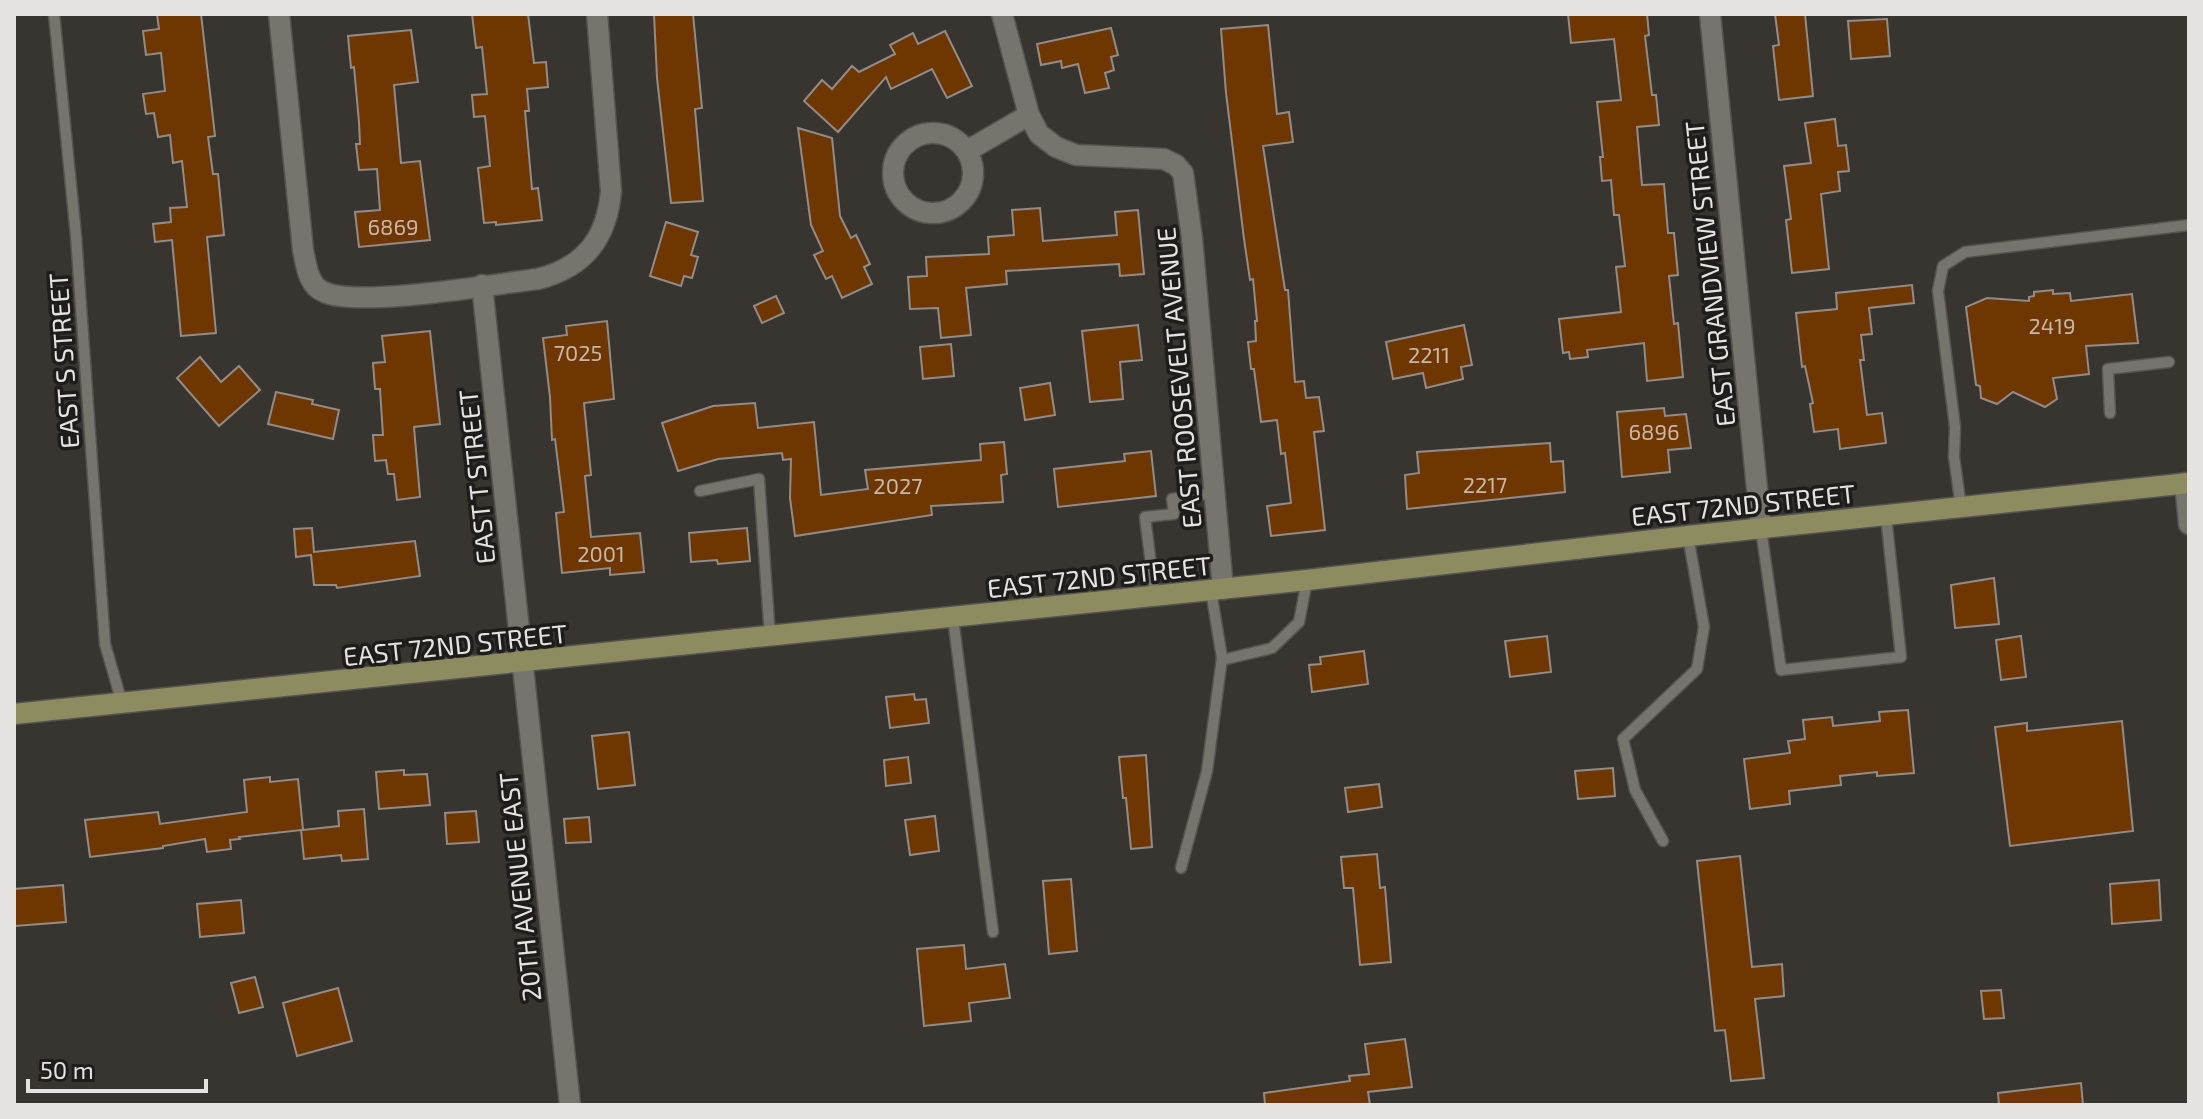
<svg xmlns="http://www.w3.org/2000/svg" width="2203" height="1119" font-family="'Exo 2',sans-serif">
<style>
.building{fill:#6e3600;stroke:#928c88;stroke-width:2}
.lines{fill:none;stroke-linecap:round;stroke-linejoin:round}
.service-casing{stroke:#565450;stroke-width:13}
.minor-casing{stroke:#565450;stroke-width:23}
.secondary-casing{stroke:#565450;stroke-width:23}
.service{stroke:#77746e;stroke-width:10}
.minor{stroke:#77746e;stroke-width:20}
.secondary{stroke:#8d8c61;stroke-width:20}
.labels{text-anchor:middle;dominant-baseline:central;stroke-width:7;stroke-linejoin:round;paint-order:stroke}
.number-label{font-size:22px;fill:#c7b8a8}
.street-label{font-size:26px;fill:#e5e3e0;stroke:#1e1d1b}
</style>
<rect width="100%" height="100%" fill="#383530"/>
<g class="building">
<polygon points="157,14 201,14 215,136 208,137 213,174 218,174 224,235 207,237 216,333 181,336 172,240 155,242 153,224 171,222 170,208 187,207 182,161 173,163 170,135 158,137 154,113 146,114 143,94 165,91 161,53 146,55 143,31 159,29"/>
<polygon points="472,14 528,14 534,63 546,62 548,87 527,89 529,111 525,111 532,189 538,188 542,220 496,225 496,222 484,223 478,168 490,166 485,116 474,117 472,95 487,94 482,47 476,48"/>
<polygon points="654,14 693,14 702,108 695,109 703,201 671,203 657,78"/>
<polygon points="1568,14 1647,14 1649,35 1645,36 1652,95 1656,95 1659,125 1637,127 1642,185 1664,184 1668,233 1674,233 1678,275 1669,276 1674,324 1678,323 1683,377 1647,381 1644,343 1587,350 1588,357 1570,359 1569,352 1563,353 1559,319 1621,312 1616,267 1625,266 1619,215 1614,215 1611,180 1602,181 1600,157 1603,157 1597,102 1621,100 1614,39 1571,43"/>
<polygon points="1775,14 1805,14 1813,96 1779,100 1773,46 1779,45"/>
<polygon points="1887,19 1890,56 1851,59 1848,21"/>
<polygon points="1268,25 1277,114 1289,112 1293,142 1263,146 1285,290 1288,290 1295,382 1304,381 1306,398 1319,397 1324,431 1314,432 1325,530 1271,536 1267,506 1291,503 1285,453 1281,454 1277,420 1261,422 1254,369 1251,369 1248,342 1256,341 1255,321 1257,321 1253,279 1250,280 1244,239 1226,93 1221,29"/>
<polygon points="1111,28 1118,55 1111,57 1114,70 1105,73 1109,88 1085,93 1078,64 1062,68 1061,61 1041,65 1037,44"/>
<polygon points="411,30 418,82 394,85 401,163 420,161 430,240 359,247 355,212 380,210 377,169 359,170 356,144 360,144 359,122 354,67 351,68 348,36"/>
<polygon points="945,31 972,86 947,98 932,69 891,89 886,77 838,132 804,101 822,80 832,89 852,66 859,72 895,54 890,45 913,33 918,44"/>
<polygon points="1835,119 1838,146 1846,145 1849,171 1838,172 1840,191 1821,194 1829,269 1792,273 1786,220 1791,219 1784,166 1811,163 1805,123"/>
<polygon points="798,128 832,138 840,216 851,238 856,235 870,264 864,267 872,284 842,298 832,276 826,279 814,255 823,251 811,225"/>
<polygon points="1040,208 1043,241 1117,235 1115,212 1138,210 1144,274 1120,276 1119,264 1006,271 1007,284 966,288 971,335 941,338 938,308 910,309 908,277 927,276 926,257 989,254 988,237 1014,235 1012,210"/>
<polygon points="666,222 698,232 691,255 698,257 692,278 684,276 681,286 650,276"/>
<polygon points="1912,285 1914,303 1869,308 1872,334 1861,335 1864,360 1860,360 1867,415 1882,413 1886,443 1840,449 1838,429 1814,432 1810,404 1813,403 1805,366 1802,367 1796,313 1837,309 1836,293"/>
<polygon points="2053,290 2053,294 2070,293 2071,301 2132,294 2138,343 2086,346 2089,374 2053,378 2057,399 2045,407 2013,392 1997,404 1981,398 1980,386 1976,385 1966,307 1987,298 2029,301 2029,297 2034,296 2034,292"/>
<polygon points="776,296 784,313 762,323 754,306"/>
<polygon points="607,321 614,399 584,403 591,475 585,476 591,537 640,533 644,572 610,575 610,568 562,573 556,513 564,512 555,439 552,440 550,397 543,338 567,335 566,326"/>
<polygon points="1138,325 1142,360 1120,362 1123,399 1090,402 1082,331"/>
<polygon points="1464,325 1472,365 1461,367 1463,379 1426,388 1423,373 1393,379 1386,342"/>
<polygon points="430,331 440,424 414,427 420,497 397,500 394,474 388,474 386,460 375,461 373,435 383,435 380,389 375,389 373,363 385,362 382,336"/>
<polygon points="951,344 954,376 923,379 920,347"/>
<polygon points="200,357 221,382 239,366 260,390 219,426 177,378"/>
<polygon points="1050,383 1055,415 1025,420 1020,388"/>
<polygon points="276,392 313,400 312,404 339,410 333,439 268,424"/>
<polygon points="755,403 758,428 814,422 821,495 868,489 865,470 981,460 980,444 1004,442 1007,474 1001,475 1003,502 931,506 932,515 795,536 790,498 791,459 783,460 782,453 718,459 678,471 662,423 713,406"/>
<polygon points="1664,408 1665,416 1686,414 1691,448 1668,450 1670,472 1622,477 1617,412"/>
<polygon points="1550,443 1551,462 1563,461 1565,492 1407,509 1405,475 1419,473 1417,452"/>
<polygon points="1151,451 1156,496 1058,507 1054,469 1125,461 1124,454"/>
<polygon points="312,528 314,552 415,541 420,576 337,588 336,585 314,585 311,555 296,557 294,529"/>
<polygon points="747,528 750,561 718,564 717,560 691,562 689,533"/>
<polygon points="1994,578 1999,624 1955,628 1951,585"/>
<polygon points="1547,636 1551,672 1510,677 1505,641"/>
<polygon points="2021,636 2026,677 2001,680 1996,640"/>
<polygon points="1364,651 1368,684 1312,692 1309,665 1321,664 1320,657"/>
<polygon points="914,694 915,700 926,699 929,723 890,728 886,697"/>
<polygon points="1908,710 1914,773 1877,776 1877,772 1840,776 1841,785 1789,791 1790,804 1750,809 1744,759 1790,753 1788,741 1805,739 1803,720 1832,717 1833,726 1880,721 1879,712"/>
<polygon points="2122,721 2133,831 2010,846 1995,727 2027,723 2027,731"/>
<polygon points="629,732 635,785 598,789 592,736"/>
<polygon points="1146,755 1152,847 1131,849 1126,798 1123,798 1119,757"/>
<polygon points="908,757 911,783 886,786 884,760"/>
<polygon points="1613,768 1615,796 1578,799 1575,771"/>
<polygon points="404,770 404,775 427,774 430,805 379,809 376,772"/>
<polygon points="270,777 270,782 298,779 303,830 339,826 338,811 364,809 368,859 342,861 341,855 304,859 301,830 239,837 240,839 230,840 231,849 207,852 205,839 163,846 163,848 90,857 85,820 158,812 160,824 247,812 244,780"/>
<polygon points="1379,784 1382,807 1348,812 1345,788"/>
<polygon points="476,811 479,842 447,844 445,813"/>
<polygon points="935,816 939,851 910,855 905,820"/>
<polygon points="589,817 591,842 566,843 564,819"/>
<polygon points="1377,854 1380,888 1385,887 1391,962 1360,965 1353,888 1344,888 1341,857"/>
<polygon points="1740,856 1752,967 1782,964 1784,996 1755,999 1764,1078 1731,1081 1725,1030 1715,1031 1697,861"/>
<polygon points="1071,879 1077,951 1049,954 1043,881"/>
<polygon points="2159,880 2161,920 2112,924 2110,884"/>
<polygon points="63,885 66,922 15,926 14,889"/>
<polygon points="241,900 244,933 200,937 197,904"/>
<polygon points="964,945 966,969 1005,964 1010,998 969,1003 971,1021 924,1026 917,949"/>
<polygon points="255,977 263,1007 239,1013 231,983"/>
<polygon points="338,988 352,1041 297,1056 283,1003"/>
<polygon points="2001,990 2004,1018 1984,1019 1981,991"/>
<polygon points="1405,1039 1412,1087 1368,1092 1370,1105 1265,1105 1264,1093 1350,1081 1349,1076 1369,1074 1365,1044"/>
<polygon points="2081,1083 2083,1105 1999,1105 1998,1093"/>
</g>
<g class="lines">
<defs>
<g id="service">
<polyline points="54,14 76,236 105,644 122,703"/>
<polyline points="2110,413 2108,369 2169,362"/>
<polyline points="700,491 759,479 770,637"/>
<polyline points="1961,507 1954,457 1955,427 1938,291 1943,266 1965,252 2189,225"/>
<polyline points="1761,529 1781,670 1901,657 1886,516"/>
<polyline points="1155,596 1145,517 1174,514 1172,499 1214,493"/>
<polyline points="953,618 993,932"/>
<polyline points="1222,660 1272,648 1299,622 1307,580"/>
<polyline points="1663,841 1635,790 1623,739 1697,669 1704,627 1688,536"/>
<polyline points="1181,868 1207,771 1222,658 1211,591"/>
</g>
<g id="minor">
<path d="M279,14L303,250C306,264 308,286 324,292C358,308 494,284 538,279C585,267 607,238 611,191L597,14"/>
<polyline points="1002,14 1029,115 1039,134 1056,147 1076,155 1164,159 1176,165 1183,173 1192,238 1223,589"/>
<polyline points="1710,14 1761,529"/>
<circle cx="933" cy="173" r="40"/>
<polyline points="967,151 1029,115"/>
<polyline points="482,285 570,1105"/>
<polyline points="2185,483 2189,524"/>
</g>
<polyline id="secondary" points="14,714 1307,580 1688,536 2189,483"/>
</defs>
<use href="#service" class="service-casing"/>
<use href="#minor" class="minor-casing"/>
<use href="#secondary" class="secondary-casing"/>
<use href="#service" class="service"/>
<use href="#minor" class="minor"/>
<use href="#secondary" class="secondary"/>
</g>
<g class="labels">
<g class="number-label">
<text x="393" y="226">6869</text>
<text x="2052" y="325">2419</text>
<text x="578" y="352">7025</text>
<text x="1429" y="354">2211</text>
<text x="1654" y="431">6896</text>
<text x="1485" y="484">2217</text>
<text x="898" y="485">2027</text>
<text x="601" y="553">2001</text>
</g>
<g class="street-label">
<text transform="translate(1709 274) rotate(-96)">EAST GRANDVIEW STREET</text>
<text transform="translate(63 361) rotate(-94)">EAST S STREET</text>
<text transform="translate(1178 378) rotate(-95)">EAST ROOSEVELT AVENUE</text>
<text transform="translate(476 477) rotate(-96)">EAST T STREET</text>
<text transform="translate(1743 504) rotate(-6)">EAST 72ND STREET</text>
<text transform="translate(1099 576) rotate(-6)">EAST 72ND STREET</text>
<text transform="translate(455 644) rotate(-6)">EAST 72ND STREET</text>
<text transform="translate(519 887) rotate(-96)">20TH AVENUE EAST</text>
</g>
</g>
<rect width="2203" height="1119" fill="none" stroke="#e5e3e0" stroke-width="32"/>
<path d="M28 1079v12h178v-12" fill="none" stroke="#e5e3e0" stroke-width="4"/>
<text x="40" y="1079" font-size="24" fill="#e5e3e0" stroke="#1e1d1b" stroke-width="6" paint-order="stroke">50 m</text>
</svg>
